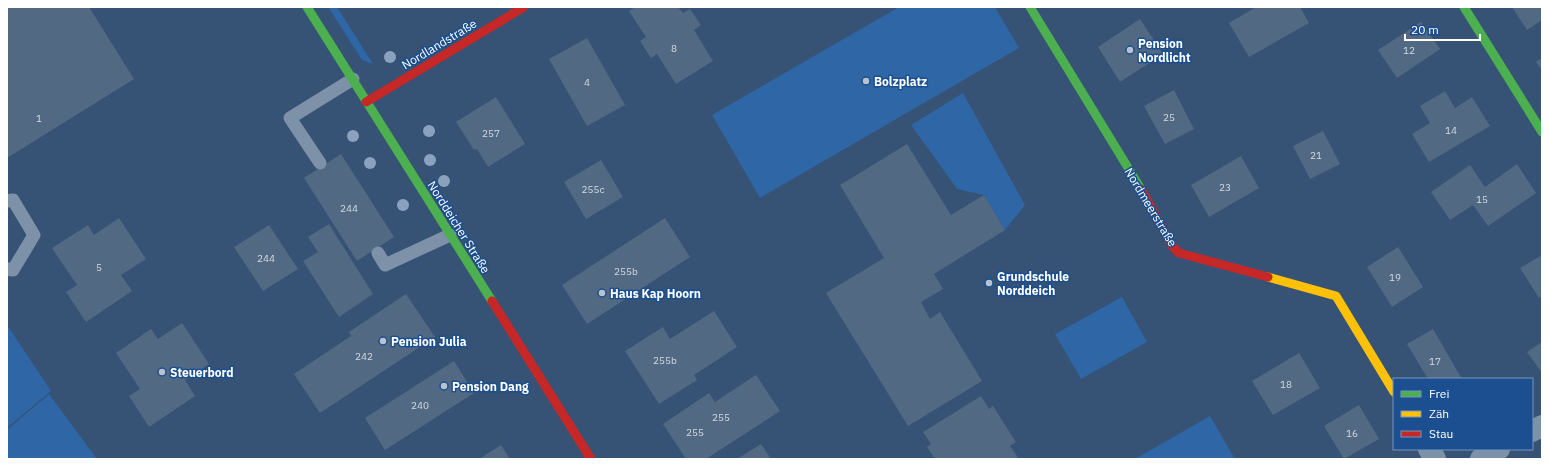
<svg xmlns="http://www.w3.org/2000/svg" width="1549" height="466" font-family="'IBM Plex Sans',sans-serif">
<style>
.green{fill:#2f66a5}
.building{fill:#526984}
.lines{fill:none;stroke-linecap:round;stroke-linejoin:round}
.lane{stroke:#7d92a8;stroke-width:13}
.street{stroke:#7d92a8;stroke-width:22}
.fast{stroke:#4caf50;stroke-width:9}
.slow{stroke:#ffc107;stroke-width:9}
.jam{stroke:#c62828;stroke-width:9}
.tree{fill:#8aa2be}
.poi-dot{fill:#b9c2ce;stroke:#1b4f8f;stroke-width:1.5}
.labels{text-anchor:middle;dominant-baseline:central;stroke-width:3;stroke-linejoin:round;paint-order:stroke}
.number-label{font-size:10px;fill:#d4dae0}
.poi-label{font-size:12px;font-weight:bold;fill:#fff;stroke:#1b4f8f;text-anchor:start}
.street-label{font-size:12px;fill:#fff;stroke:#1b4f8f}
</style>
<rect width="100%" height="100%" fill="#365274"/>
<g class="green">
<polygon points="328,7 337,7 373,64 362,60"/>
<polygon points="899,7 995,7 1019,48 760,198 712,115"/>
<polygon points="963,93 1025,205 1005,230 984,195 957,189 911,125"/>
<polygon points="1122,297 1147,342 1081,379 1055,334"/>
<polygon points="7,325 51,391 7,428"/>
<polygon points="49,394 97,459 7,459 7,430"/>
<polygon points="1210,416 1235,459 1135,459"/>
</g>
<g class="building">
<polygon points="7,7 89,7 134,79 7,158"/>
<polygon points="635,7 678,7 683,13 690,9 701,25 694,30 713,61 676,84 657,54 651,58 640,41 646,37 629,11"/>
<polygon points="1256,7 1300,7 1309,23 1249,57 1229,23"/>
<polygon points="1512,7 1542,7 1542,20 1527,30"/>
<polygon points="1140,19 1163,54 1120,82 1098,47"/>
<polygon points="1421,22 1440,49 1397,78 1378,50"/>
<polygon points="587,38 625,105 587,126 549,59"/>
<polygon points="1542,58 1542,70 1536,62"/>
<polygon points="1174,90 1194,129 1165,144 1144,106"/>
<polygon points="1445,91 1455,108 1472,97 1490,126 1429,162 1412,134 1430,123 1420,106"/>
<polygon points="496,97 525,144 488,167 477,149 474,150 456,122"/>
<polygon points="1323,131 1340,164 1310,179 1293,146"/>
<polygon points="907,144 951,215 984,195 1005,230 934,274 943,289 921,302 930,319 940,312 982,381 908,426 826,293 884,258 840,185"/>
<polygon points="341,154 394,237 357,261 304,178"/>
<polygon points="1241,156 1259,188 1209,217 1191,185"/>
<polygon points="601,160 623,197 586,219 564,182"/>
<polygon points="1517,164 1536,193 1488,226 1473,205 1450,220 1431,192 1470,165 1485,187"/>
<polygon points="119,218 146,259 121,275 132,291 86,322 66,292 77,285 52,248 88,225 94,235"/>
<polygon points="665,218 690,257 587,324 562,285"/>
<polygon points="329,224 373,294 339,317 303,261 318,252 308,237"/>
<polygon points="269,225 298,269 263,291 234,247"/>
<polygon points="1398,247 1423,287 1392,307 1367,267"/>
<polygon points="1542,255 1542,296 1539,298 1520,268"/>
<polygon points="406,294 435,337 320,413 294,374 351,336 349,332"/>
<polygon points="714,311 737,347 694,375 697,380 659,404 625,351 663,327 670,339"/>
<polygon points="182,323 209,364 185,380 195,396 149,427 129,396 140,389 116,353 151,329 158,339"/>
<polygon points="1433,329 1462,379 1428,379 1407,344"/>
<polygon points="1542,342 1542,373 1527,352"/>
<polygon points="1299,353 1320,388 1273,415 1252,381"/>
<polygon points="454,361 474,393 385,450 365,418"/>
<polygon points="756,375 780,411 706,459 686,459 663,424 709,393 715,402"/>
<polygon points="981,396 989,409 993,406 1016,442 1010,446 1019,459 935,459 927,447 931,444 923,432"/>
<polygon points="1359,405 1379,439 1344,459 1324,426"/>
<polygon points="761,444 771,459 737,459"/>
<polygon points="501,445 510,459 479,459"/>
</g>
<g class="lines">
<g class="lane">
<polyline points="320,163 290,118 353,79"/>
<polyline points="7,201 13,200 34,235 13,270 7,269"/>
<polyline points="378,253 385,265 450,235"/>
</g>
<g class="street">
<polyline points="1532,431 1542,426"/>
<polyline points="1429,449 1435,459"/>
<polyline points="1481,459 1499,449"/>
</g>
<g class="fast">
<polyline points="307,7 492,301"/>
<polyline points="1030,7 1141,189"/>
<polyline points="1464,7 1542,132"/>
</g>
<polyline class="slow" points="1268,277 1336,296 1394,392"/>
<g class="jam">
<polyline points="366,102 524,7"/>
<polyline points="1141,189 1172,246 1179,253 1268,277"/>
<polyline points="492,301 591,459"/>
</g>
</g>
<g class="tree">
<circle cx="390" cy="57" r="6"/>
<circle cx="429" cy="131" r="6"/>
<circle cx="353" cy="136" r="6"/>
<circle cx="430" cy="160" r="6"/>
<circle cx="370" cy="163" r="6"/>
<circle cx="444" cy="181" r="6"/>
<circle cx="403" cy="205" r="6"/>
</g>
<g class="poi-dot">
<circle cx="1130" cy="50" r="4"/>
<circle cx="866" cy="81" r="4"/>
<circle cx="989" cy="283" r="4"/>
<circle cx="602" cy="293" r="4"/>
<circle cx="383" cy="341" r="4"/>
<circle cx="162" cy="372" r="4"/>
<circle cx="444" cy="386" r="4"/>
</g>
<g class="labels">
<g class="number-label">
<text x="674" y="48">8</text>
<text x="1409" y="50">12</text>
<text x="587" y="82">4</text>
<text x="1169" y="117">25</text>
<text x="39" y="118">1</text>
<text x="1451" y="130">14</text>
<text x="491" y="133">257</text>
<text x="1316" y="155">21</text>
<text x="1225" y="187">23</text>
<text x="593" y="189">255c</text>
<text x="1482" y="199">15</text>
<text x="349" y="208">244</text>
<text x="266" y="258">244</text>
<text x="99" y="267">5</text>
<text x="626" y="271">255b</text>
<text x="1395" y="277">19</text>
<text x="364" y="356">242</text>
<text x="665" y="360">255b</text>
<text x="1435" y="361">17</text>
<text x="1286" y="384">18</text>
<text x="420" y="405">240</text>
<text x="721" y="417">255</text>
<text x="695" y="432">255</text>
<text x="1352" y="433">16</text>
</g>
<g class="poi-label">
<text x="1138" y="43">Pension<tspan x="1138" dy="14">Nordlicht</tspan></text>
<text x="874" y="81">Bolzplatz</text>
<text x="997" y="276">Grundschule<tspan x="997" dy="14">Norddeich</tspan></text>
<text x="610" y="293">Haus Kap Hoorn</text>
<text x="391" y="341">Pension Julia</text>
<text x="170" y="372">Steuerbord</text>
<text x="452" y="386">Pension Dang</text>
</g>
<g class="street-label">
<text transform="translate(439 44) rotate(-31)">Nordlandstraße</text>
<text transform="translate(1151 207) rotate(59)">Nordmeerstraße</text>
<text transform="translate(459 227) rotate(58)">Norddeicher Straße</text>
</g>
</g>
<rect width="1549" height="466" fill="none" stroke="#ffffff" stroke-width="16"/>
<rect x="1393" y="378" width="140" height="72" fill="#1b4f8f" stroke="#7695bc"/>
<rect x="1401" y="391" width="20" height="6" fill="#4caf50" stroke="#7695bc"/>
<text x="1429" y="398" font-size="12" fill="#ffffff">Frei</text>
<rect x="1401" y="411" width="20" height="6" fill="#ffc107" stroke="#7695bc"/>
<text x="1429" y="418" font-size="12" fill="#ffffff">Zäh</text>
<rect x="1401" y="431" width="20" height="6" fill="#c62828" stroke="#7695bc"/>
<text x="1429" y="438" font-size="12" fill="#ffffff">Stau</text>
<path d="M1405 34v6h75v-6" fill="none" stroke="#ffffff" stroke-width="2"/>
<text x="1411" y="34" font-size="12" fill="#ffffff" stroke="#1b4f8f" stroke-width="3" paint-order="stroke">20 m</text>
</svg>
